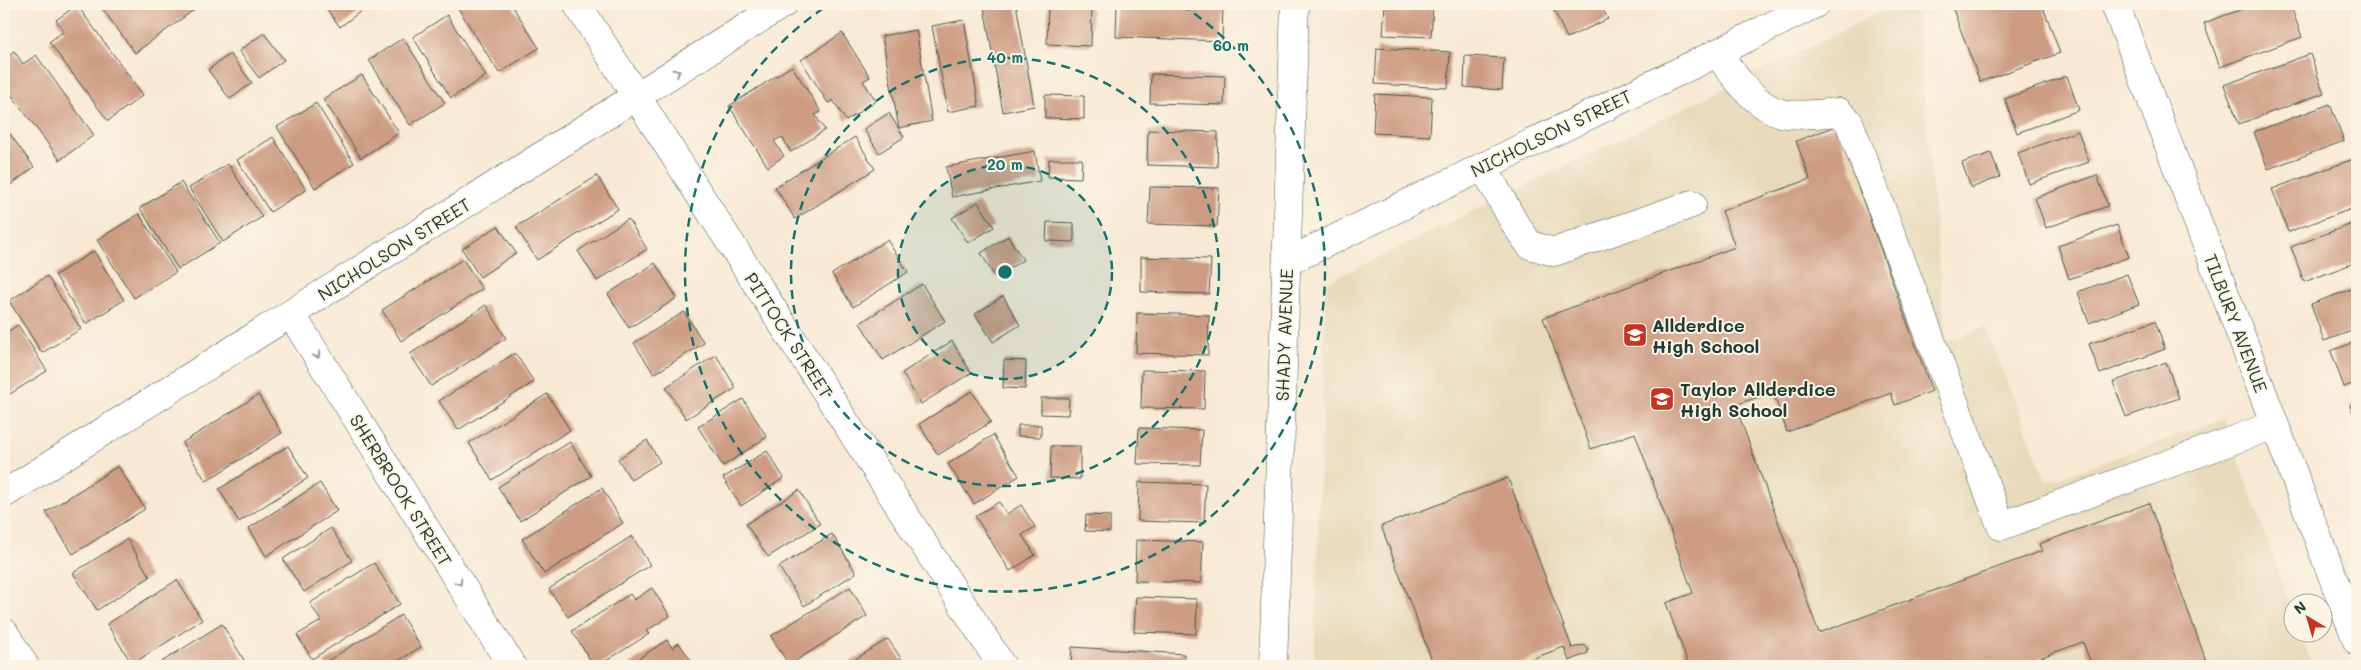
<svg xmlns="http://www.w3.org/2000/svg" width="2361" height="670" font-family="Mali,sans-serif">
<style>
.built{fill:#e8d9ba}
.building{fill:#cd9c83}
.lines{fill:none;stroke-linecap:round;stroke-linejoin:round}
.minor-casing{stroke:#40574c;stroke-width:29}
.major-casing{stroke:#40574c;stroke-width:29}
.minor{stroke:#fff;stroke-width:28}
.major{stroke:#fff;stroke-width:28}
.oneway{stroke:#8f9e9a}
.ring{fill:none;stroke:#0f766e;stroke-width:2.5;stroke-dasharray:9 6}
.labels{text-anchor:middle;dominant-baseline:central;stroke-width:4;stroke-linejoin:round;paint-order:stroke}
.street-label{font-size:18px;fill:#1f3d34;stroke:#fcf5e5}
.poi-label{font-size:18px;font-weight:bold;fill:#1f3d34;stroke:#fcf5e5;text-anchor:start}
.centre{fill:#0f766e;stroke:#fcf5e5;stroke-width:2.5}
.ring-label{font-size:15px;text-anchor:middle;font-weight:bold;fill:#0f766e;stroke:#fcf5e5;stroke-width:4;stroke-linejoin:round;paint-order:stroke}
</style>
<rect width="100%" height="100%" fill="#fcf5e5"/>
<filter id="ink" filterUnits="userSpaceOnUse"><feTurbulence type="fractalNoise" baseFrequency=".02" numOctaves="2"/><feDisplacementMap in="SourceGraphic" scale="10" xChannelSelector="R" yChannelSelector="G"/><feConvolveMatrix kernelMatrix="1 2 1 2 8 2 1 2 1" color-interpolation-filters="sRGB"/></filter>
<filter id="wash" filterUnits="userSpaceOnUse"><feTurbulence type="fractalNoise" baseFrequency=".0096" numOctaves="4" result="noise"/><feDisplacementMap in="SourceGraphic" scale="20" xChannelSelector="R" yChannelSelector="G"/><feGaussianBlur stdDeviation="1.12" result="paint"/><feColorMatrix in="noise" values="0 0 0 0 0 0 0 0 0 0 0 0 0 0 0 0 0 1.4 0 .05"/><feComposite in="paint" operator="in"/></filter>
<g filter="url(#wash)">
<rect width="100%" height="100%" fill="#f8e9d4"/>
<polygon class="built" points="1897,4 1916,4 1946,342 1985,327 2047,482 2224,419 2293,614 2294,632 2300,633 2312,666 1314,666 1326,283"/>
<g id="blocks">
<g class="building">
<polygon points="99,4 191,4 195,9 135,53"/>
<polygon points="323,4 364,4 366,7 340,27"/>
<polygon points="465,4 511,4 539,48 499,73 458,8"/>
<polygon points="1005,4 1016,4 1034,106 1003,112 984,7"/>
<polygon points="1048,4 1092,4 1091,46 1047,44"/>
<polygon points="1117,4 1223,4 1222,41 1116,37"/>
<polygon points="1385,4 1433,5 1431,37 1383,35"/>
<polygon points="1551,4 1600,4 1608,19 1567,38"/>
<polygon points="1951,4 2042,4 2060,53 1980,82"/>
<polygon points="2256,4 2290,4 2302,37 2220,67 2204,23"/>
<polygon points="77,5 143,95 108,121 49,42 64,31 56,20"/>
<polygon points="447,15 486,76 451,98 413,37"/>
<polygon points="964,20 979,106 948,112 932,26"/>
<polygon points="916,30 932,121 899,128 882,36"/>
<polygon points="264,33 284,60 259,78 239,51"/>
<polygon points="842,33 870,77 863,81 876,101 846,121 833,100 828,103 801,60"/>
<polygon points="403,38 445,103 410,125 369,60"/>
<polygon points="1377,48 1450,52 1448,88 1375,84"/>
<polygon points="14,51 23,64 36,55 94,135 60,160 4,85 4,59"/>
<polygon points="230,54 252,83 230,99 208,70"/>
<polygon points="2310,54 2324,93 2239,124 2224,85"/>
<polygon points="1465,56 1504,58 1502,90 1464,87"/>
<polygon points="792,66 821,112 815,115 825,130 791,152 782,137 774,141 784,156 768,167 729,106"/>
<polygon points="1151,74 1225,76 1224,105 1150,103"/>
<polygon points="362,75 399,133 361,158 323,99"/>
<polygon points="2067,76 2079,110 2017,133 2005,99"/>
<polygon points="1375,94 1432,97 1430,136 1373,133"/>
<polygon points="1045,95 1084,96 1084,119 1045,118"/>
<polygon points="316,103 354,163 315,188 277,127"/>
<polygon points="2330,104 2344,141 2268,169 2254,132"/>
<polygon points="889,113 904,137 879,153 864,129"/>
<polygon points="4,126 34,167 4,190"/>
<polygon points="1836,126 1932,391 1895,405 1891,393 1787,432 1773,392 1735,405 1819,633 2042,551 2039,544 2149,503 2208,666 2092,666 2083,642 2017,666 1689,666 1666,603 1693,593 1635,433 1591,449 1543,318 1735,247 1722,211 1810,179 1796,141"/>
<polygon points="1148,130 1218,132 1217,167 1147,165"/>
<polygon points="2078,131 2089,162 2029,184 2018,153"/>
<polygon points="273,137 306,190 270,212 237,160"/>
<polygon points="855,137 875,169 795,219 775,187"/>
<polygon points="1035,151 1040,181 952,197 946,167"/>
<polygon points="1991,153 2000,177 1971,188 1962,163"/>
<polygon points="2356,158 2357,207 2288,232 2272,189"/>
<polygon points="1049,159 1082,159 1081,178 1048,177"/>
<polygon points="228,164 262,217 223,242 189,188"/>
<polygon points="2097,175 2108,206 2046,228 2035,198"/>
<polygon points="597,176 618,209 537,260 516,227"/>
<polygon points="181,182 220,243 178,269 140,208"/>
<polygon points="1150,187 1219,188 1217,226 1148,224"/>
<polygon points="978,202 994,227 968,243 952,218"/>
<polygon points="139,214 176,272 134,298 97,240"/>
<polygon points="628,219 647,249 597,281 578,251"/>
<polygon points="1047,222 1074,223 1074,242 1046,241"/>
<polygon points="2357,222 2357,262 2304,282 2291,247"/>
<polygon points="2117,225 2129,257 2069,279 2058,246"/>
<polygon points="498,226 516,253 480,277 462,249"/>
<polygon points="1008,236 1023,260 995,277 981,253"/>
<polygon points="887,240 908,272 853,307 832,274"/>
<polygon points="94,251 124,300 86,324 55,275"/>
<polygon points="1141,257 1211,259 1209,294 1141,292"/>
<polygon points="463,259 482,289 401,341 382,310"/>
<polygon points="655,263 677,298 629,328 608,294"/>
<polygon points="2127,274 2139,304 2089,323 2078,292"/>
<polygon points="47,276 81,329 42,353 9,301"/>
<polygon points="922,284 945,321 883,360 860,323"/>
<polygon points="2357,287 2357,329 2324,341 2311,304"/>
<polygon points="1003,296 1020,325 993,342 975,314"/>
<polygon points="486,305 506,338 431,386 410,354"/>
<polygon points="684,312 704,343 654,374 634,343"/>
<polygon points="1137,313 1209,315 1208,355 1136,353"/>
<polygon points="2155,321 2165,349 2100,374 2089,344"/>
<polygon points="18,325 47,371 10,394 4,384 4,334"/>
<polygon points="952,341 971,373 921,404 902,373"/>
<polygon points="2357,341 2357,382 2344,387 2331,351"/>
<polygon points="515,353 534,382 458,430 439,401"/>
<polygon points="716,355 736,388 686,419 666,387"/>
<polygon points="1004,360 1026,361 1025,389 1003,388"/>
<polygon points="2166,362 2179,398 2126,417 2113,382"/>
<polygon points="1142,370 1205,371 1204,409 1141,408"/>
<polygon points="972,391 991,422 938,455 919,424"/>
<polygon points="547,394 570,430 492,480 469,443"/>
<polygon points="258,395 282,433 206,481 182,443"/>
<polygon points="1041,398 1069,398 1068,415 1041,414"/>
<polygon points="743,399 767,437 723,466 698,427"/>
<polygon points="2357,403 2357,424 2350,405"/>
<polygon points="1018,425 1041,425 1041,437 1018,436"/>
<polygon points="1139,428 1202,430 1200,465 1137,464"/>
<polygon points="993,435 1019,476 974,504 948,464"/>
<polygon points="647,440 660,462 631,480 618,459"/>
<polygon points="570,442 591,476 520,521 498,487"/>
<polygon points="288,446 308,478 239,522 219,489"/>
<polygon points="1051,446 1080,446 1080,479 1050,478"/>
<polygon points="767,451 784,478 741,506 723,478"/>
<polygon points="118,466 145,509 73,554 46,512"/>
<polygon points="1508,478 1572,648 1584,645 1588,648 1588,653 1569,661 1564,647 1512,666 1434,666 1381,526"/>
<polygon points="1139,482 1206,484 1204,523 1138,521"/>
<polygon points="320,483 337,511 266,556 249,528"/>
<polygon points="602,488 623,523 544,574 522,539"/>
<polygon points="799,490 820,524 768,557 746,524"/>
<polygon points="999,502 1007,514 1021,505 1035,527 1022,535 1035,555 1010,571 975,516"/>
<polygon points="1086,515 1110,516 1110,532 1085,531"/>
<polygon points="331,528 352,561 304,592 283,559"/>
<polygon points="832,534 856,573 804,606 779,567"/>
<polygon points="632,536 650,565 568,617 549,589"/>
<polygon points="127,539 150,577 97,610 73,573"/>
<polygon points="1136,540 1203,542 1201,583 1135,581"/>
<polygon points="374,563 400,604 312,659 297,635 321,621 310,603"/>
<polygon points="177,580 202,620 132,664 107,624"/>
<polygon points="850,587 867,616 789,665 771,636"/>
<polygon points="652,588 670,616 646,631 649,634 598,666 594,666 572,631 630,594 634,600"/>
<polygon points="1136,597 1197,599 1196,634 1134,632"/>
<polygon points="401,615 421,647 390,666 326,666 324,663"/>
<polygon points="222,624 244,660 233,666 155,666"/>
<polygon points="888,639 906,666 844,666"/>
<polygon points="667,640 672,648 679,643 694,665 627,666"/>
<polygon points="1072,647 1184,654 1184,666 1071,666"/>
<polygon points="427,661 431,666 420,666"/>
</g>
</g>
</g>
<g filter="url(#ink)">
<use href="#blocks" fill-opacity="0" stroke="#40574c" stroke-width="1"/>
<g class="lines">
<defs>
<g id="minor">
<polyline points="577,4 1002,666"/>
<polyline points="2115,4 2357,641"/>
<path d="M1717,53C1733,74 1754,106 1781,113C1796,117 1823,113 1839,112L1849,122L2001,526L2274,425"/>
<polyline points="1483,166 1515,224 1530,245 1554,252 1692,204"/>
<polyline points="1287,262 1717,53 1815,4"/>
<polyline points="291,314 512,666"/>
<polyline points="4,494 783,4"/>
<polyline points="4,632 25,666"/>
</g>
<polyline id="major" points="1273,666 1295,4"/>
</defs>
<use href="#minor" class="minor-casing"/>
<use href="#major" class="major-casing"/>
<use href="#minor" class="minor"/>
<use href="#major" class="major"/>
</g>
<defs><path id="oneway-chevron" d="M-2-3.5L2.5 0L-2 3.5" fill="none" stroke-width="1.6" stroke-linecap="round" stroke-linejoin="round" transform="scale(1.25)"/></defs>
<g class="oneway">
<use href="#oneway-chevron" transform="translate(677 72) rotate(-33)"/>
<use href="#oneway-chevron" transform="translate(317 355) rotate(58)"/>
<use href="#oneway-chevron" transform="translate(459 582) rotate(58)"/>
</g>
</g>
<circle cx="1005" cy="272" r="107" fill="#0f766e" fill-opacity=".12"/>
<g class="ring">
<circle cx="1005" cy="272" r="107"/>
<circle cx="1005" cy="272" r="214"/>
<path d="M1182 5A320 320 0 1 1 828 5"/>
</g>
<defs>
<symbol id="school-square" viewBox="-11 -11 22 22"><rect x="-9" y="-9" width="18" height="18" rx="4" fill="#c8321e" stroke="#fcf5e5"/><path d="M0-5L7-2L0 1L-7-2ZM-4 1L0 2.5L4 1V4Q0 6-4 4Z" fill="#fff"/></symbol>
</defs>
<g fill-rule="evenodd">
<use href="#school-square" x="1621" y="321" width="28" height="28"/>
<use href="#school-square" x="1648" y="385" width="28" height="28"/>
</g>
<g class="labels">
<g class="street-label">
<text transform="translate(1551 133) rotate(-26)">NICHOLSON STREET</text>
<text transform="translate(394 249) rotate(-32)">NICHOLSON STREET</text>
<text transform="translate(2236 323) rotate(69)">TILBURY AVENUE</text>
<text transform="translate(789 335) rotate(57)">PITTOCK STREET</text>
<text transform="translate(1284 335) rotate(-88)">SHADY AVENUE</text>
<text transform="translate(401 490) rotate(58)">SHERBROOK STREET</text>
</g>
<g class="poi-label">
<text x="1652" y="325">Allderdice<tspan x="1652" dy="21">High School</tspan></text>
<text x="1680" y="389">Taylor Allderdice<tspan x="1680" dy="21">High School</tspan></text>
</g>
</g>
<circle cx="1005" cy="272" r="8" class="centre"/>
<g class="ring-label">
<text x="1231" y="51">60 m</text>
<text x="1005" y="63">40 m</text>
<text x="1005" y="170">20 m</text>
</g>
<rect width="2361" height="670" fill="none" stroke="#fcf5e5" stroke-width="20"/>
<g transform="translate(2308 618) rotate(322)"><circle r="24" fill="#fcf5e5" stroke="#a4ab9e"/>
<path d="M0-4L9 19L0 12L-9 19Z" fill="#c8321e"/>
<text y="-8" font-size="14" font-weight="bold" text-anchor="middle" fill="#1f3d34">N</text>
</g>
</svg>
